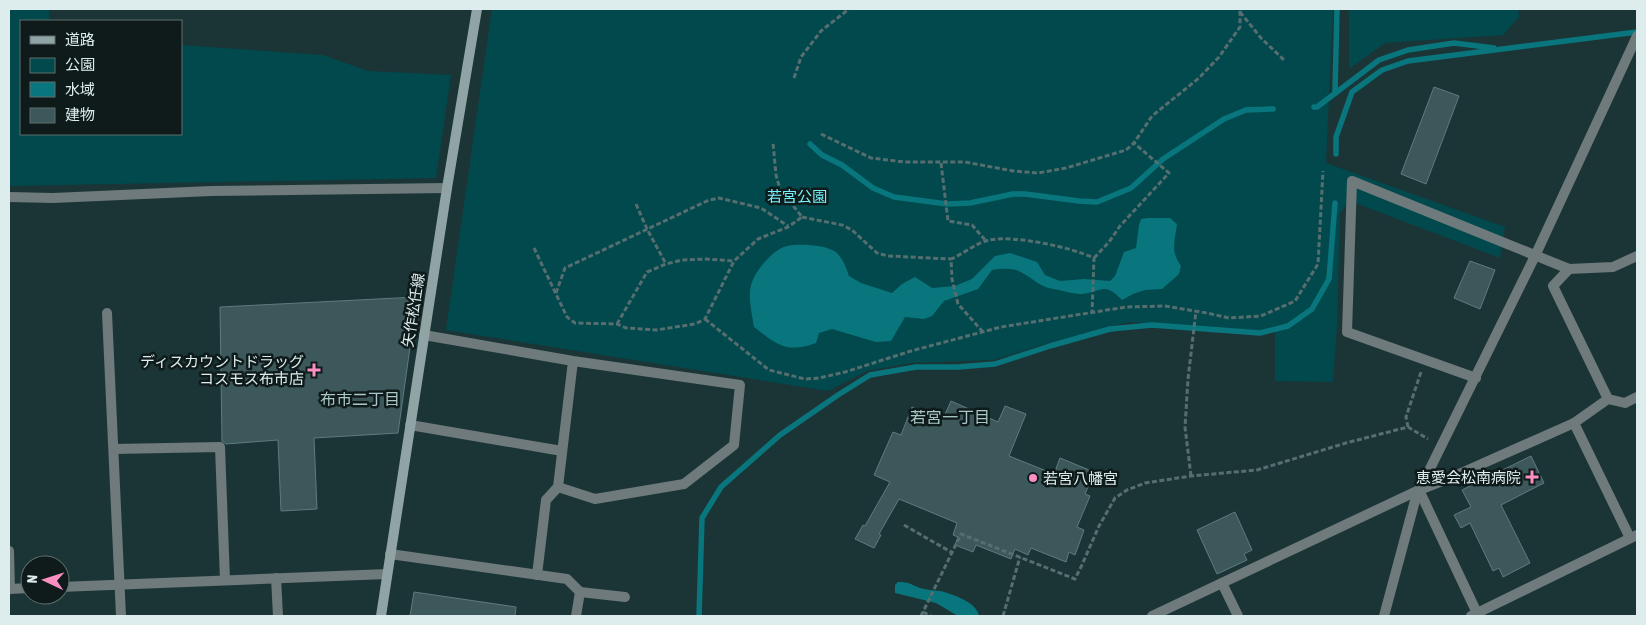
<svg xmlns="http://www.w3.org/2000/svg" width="1646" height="625" font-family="'Asap Condensed','Noto Sans JP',sans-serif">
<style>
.green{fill:#01494d}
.water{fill:#08767c}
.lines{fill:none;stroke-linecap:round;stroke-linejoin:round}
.stream{stroke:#08767c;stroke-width:5.5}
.building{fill:#3d585a;stroke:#5f7b7d}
.path{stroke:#576e70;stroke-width:3;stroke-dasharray:5 2.5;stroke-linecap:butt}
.minor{stroke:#6e7a7b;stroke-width:10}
.tertiary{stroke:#6e7a7b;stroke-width:10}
.secondary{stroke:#91a4a5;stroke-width:10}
.poi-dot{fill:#fc8fc2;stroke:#0f1a1b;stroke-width:2}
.labels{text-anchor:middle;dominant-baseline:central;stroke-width:5;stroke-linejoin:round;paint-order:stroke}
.park-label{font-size:15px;fill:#77f1f9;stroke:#0f1a1b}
.street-label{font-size:15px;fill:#ddedee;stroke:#0f1a1b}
.poi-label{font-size:15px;fill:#ddedee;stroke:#0f1a1b;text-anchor:end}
.neighbourhood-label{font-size:16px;fill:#a9c7c9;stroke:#0f1a1b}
</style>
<rect width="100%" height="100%" fill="#1b3537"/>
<g class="green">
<polygon points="9,9 49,9 49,21 21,21 21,134 181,134 181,45 323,55 368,71 451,75 436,178 9,186"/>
<polygon points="492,9 1333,9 1326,163 1505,227 1500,258 1350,201 1340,213 1337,323 1333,382 1275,381 1275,327 1260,331 1129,322 1046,344 993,360 911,363 867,371 828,391 446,330"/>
<polygon points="1349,9 1518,9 1519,17 1503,35 1385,43 1349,69"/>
</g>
<g class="water">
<path d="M1148,218H1170L1177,224C1175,241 1170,251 1181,266L1179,274L1162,289L1145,290L1133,294L1122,300C1103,280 1101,293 1080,294C1072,294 1062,290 1053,289C1038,287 1029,274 1016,270C1008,268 1000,269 992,270L978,289L944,301L932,316L924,319L905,317L891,341L876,342L832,329L819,333L816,343C787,354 776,344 754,327C752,315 748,297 751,285C755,271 773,249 787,246C798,243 827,245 836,252C843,259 846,267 849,276L861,283L892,293L902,284L915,277L932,288L955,286L972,279L995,256L1010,253L1037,262L1045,275L1060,281L1084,279L1110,281L1115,276L1124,252L1136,248L1139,225L1141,219Z"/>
<path d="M898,582C909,582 910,584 920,588C927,590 934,590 940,591C952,594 977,602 979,616H958L936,603L895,593V585Z"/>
</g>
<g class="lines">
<g class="stream">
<polyline points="1335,92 1337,9"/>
<polyline points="1314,107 1317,107 1379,60 1408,50 1454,43 1494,48"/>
<polyline points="810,144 822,155 842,165 873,188 894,197 947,204 970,203 1013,194 1025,194 1079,201 1097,202 1131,188 1163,159 1224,119 1246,110 1273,109"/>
<polyline points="1336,154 1336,137 1352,92 1382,70 1408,61 1637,32"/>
<polyline points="699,616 702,518 721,487 780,435 838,395 870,375 916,367 958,367 995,364 1050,346 1110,329 1152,325 1260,333 1288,326 1312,309 1329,279 1335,203"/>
</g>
</g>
<g class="building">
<polygon points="1434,87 1459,96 1426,184 1401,174"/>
<polygon points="1470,261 1495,270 1480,309 1454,298"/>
<polygon points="417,297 398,433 314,438 317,509 281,511 278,440 226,444 222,441 220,307"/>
<polygon points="951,401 998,422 1005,406 1026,414 1009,456 1054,474 1060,458 1094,472 1085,494 1090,496 1077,527 1084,530 1075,555 1069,552 1066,562 1031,548 1028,555 1015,549 1011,559 976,545 973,552 955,545 958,537 953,535 957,523 899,499 879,534 881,535 874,548 855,539 863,525 865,526 890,482 874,475 893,432 901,435 912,407 943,419"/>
<polygon points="1531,456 1544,483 1501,505 1530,563 1503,577 1499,568 1493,571 1470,523 1461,528 1454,515 1471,507 1462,490"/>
<polygon points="1235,512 1252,550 1244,554 1247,560 1217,574 1197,530"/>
<polygon points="414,592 516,607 515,616 410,616"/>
</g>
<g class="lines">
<g class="path">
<polyline points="1240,12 1261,38 1284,60"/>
<polyline points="794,78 801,57 821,31 849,9"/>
<polyline points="821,134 871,158 905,162 965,162 1013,171 1038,173 1066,168 1126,150 1134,143 1152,116 1199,78 1219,57 1240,27 1240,9"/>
<polyline points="941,163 948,221 972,225 986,241"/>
<polyline points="636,204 647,229 666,264"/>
<polyline points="802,217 842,225 852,230 877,253 888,256 951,259"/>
<polyline points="534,248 567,317 575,323 617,324 626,328 656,330 695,324 705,319 734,261 758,239 788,227 802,217 780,189 776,175 773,143"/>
<polyline points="1094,258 1109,242 1120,226 1169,173 1134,143"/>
<polyline points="556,293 565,268 709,200 719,198 761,208 788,226"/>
<polyline points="705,319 769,370 805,379 819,378 845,372 911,351 1001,327 1126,307 1165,306 1207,313 1229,318 1261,316 1295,301 1318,264 1323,171"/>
<polyline points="617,324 647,272 666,264 682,260 706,259 734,261"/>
<path d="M983,332L958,304L952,279L951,259C963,254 976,243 989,240C1015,235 1070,247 1094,258L1092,313"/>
<polyline points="1408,427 1406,417 1421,372"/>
<polyline points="1191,476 1185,427 1188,379 1196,311"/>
<polyline points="904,525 951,552"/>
<polyline points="923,612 931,616"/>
<polyline points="921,616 961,534 1075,579 1081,567 1099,526 1115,498 1127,490 1145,483 1191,476 1257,470 1346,443 1408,427 1428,439"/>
<polyline points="1003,616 1020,557"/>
</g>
<g class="minor">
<polyline points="9,197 53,198 211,191 447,188"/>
<polyline points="1569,269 1553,286 1608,399"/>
<polyline points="107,313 121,616"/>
<polyline points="424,335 573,361 740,385 734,445 684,484 595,499 558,487 573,361"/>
<polyline points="1476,378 1347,332 1352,181 1569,269 1613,267 1637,256"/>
<polyline points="1574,423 1630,538"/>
<polyline points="410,425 562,451"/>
<polyline points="114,449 220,447 225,580"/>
<polyline points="1419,490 1477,613"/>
<polyline points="9,551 10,589"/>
<polyline points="390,554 567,579 580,592 576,616"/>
<polyline points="537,575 546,500 558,487"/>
<polyline points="276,578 278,616"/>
<polyline points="1222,583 1238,616"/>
<polyline points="60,587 387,574"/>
<polyline points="9,589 30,588"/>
<polyline points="580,592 625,597"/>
<polyline points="1152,616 1419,490 1450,478 1574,423 1608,399 1625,403 1637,397"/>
<polyline points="1471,616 1637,535"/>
</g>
<polyline class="tertiary" points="1384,616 1416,497 1535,256 1637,36"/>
<polyline class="secondary" points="381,616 447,188 477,9"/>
</g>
<g class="poi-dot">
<path d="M311.5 362.5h5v5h5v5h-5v5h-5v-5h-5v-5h5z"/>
<path d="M1529.5 469.5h5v5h5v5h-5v5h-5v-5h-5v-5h5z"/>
<circle cx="1033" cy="478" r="5"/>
</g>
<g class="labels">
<g class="park-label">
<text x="797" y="196">若宮公園</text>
</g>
<g class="street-label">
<text transform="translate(413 310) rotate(-81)">矢作松任線</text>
</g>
<g class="poi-label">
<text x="304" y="361">ディスカウントドラッグ<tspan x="304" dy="17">コスモス布市店</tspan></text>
<text x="1521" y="477">恵愛会松南病院</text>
<text x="1043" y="478" text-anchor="start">若宮八幡宮</text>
</g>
<g class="neighbourhood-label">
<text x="360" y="399">布市二丁目</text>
<text x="950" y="417">若宮一丁目</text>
</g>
</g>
<rect width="1646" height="625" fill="none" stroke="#ddedee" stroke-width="20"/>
<rect x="20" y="20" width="162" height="115" fill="#0f1a1b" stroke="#616e6f"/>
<rect x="30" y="36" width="25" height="8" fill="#91a4a5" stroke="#616e6f"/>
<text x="65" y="45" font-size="15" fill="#ddedee">道路</text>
<rect x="30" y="58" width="25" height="15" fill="#01494d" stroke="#616e6f"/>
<text x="65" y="70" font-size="15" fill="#ddedee">公園</text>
<rect x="30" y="82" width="25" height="15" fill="#08767c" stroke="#616e6f"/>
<text x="65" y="95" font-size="15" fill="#ddedee">水域</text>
<rect x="30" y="108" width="25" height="15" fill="#3d585a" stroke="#616e6f"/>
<text x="65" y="120" font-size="15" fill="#ddedee">建物</text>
<g transform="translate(45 580) rotate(274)"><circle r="24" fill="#0f1a1b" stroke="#616e6f"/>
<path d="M0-4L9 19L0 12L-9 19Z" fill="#fc8fc2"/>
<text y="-8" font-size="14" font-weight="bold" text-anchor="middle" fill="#ddedee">N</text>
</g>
</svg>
